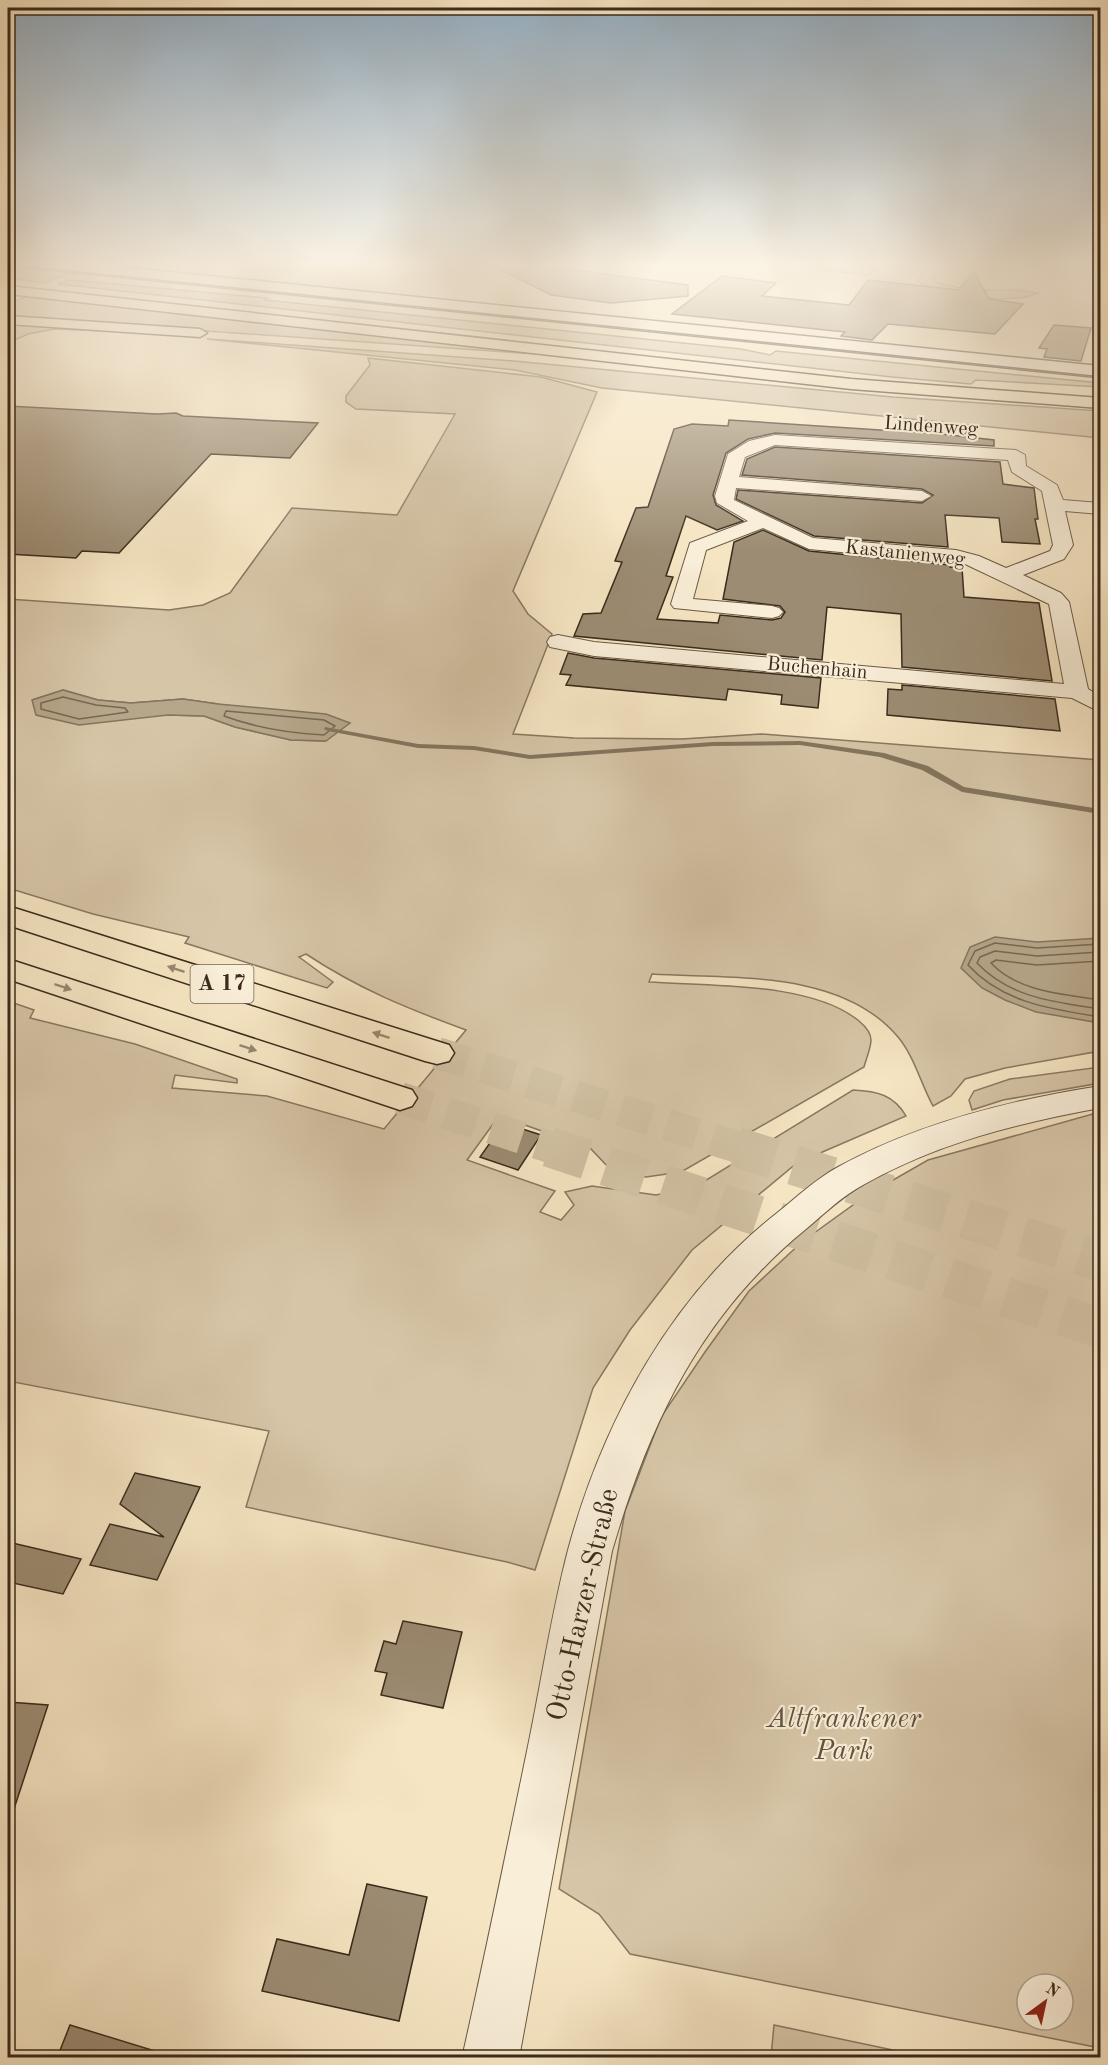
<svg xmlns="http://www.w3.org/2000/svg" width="1108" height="2065" font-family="'Old Standard TT',serif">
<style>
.green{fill:#d6c5a7;stroke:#887862;stroke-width:1.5;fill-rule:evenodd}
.water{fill:#b6a68a;stroke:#84755e;stroke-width:1.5}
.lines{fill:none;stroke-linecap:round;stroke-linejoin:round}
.shore{stroke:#786853;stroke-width:1.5}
.stream{fill:#84755e;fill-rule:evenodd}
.building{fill:#9c8c73;stroke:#3a2b1c;stroke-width:1.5}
.highway-tunnel-far1{stroke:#d0c0a2;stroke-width:32;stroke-dasharray:32 16;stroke-linecap:butt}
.highway-tunnel{stroke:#d0c0a2;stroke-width:40;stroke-dasharray:40 20;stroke-linecap:butt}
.street-casing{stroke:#695a46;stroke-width:2}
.secondary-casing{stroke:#3a2b1c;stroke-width:3}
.highway-casing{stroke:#3a2b1c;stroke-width:3}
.street{fill:#f9eed8;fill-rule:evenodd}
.secondary{fill:#f9eed8;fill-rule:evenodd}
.highway{fill:#f6e5c3;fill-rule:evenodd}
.tram{stroke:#3a2b1c;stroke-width:1.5}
.oneway{fill:#988870}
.labels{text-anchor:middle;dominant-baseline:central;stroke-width:4.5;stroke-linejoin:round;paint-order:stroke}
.far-street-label{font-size:20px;fill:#3a2b1c;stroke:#f9eed8}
.shield{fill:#f9eed8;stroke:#736654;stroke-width:1.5}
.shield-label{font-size:22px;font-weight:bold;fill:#3a2b1c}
.near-street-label{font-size:28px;fill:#3a2b1c;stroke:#f9eed8}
.near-park-label{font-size:28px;font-style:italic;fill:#61523f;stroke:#f9eed8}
</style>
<rect width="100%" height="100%" fill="#f6e5c3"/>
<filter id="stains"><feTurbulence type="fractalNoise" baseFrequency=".00333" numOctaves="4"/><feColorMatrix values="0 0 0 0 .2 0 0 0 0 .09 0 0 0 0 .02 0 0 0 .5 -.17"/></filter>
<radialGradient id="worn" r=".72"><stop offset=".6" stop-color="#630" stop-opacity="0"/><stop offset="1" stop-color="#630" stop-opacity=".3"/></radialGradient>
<g class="green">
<polygon points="8,262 77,270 45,283 8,278"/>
<polygon points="744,262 884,262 869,275"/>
<path d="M929,262H945L934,279L937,283L970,290H1015L1038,293C1011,306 944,294 918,282Z"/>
<polygon points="71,280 267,298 265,300 741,349 770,355 776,351 1100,383 1100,387 976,380 971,384 892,377 58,284"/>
<polygon points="28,296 578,357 8,317 8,304"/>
<polygon points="14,323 111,329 108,331 54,329 28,334 8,343 8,324"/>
<polygon points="207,339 514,361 893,397 1100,411 1100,438 602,388 515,370"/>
<path d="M368,358L541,377L597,392L513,591L528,614L552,634L513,734L574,738L682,739L761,734L1100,760V1051L1005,1068L965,1079L951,1096L933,1106C921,1084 914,1056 898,1037C841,969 731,979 652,974L649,982C709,986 812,982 859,1021C865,1026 871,1032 871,1040C871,1048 866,1059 864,1067L681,1172L646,1177L611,1170L590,1148L499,1116L467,1160L555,1191L540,1212L561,1220L574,1205L565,1192L592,1186L656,1195L695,1187L853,1090C877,1091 894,1095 906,1116L797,1163L692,1250L630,1330L593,1388L535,1570L507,1562L246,1507L269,1431L8,1381V1001L34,1010L30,1018L135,1044L237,1079V1083L175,1075L172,1088L267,1096L384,1129L466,1030C406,1008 359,989 306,954L299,957L333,982L327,988L185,943L189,937L93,914L8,888V599L169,610L203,605L230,593L292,508L397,515L455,414L356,409L346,402V396L370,365ZM63,690L98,700L131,703L183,699L218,704L326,741L291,740L235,727L204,716L168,715L32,700Z"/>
<polygon points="1100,1067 1100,1083 1003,1100 972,1110 969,1100 974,1091 1010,1079"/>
<path d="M1100,1112V2048L630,1954L599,1914L559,1889L625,1511L661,1417L705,1352L749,1291L803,1241L867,1195L928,1160ZM1027,1984H1063V2020H1027Z"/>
<polygon points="774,2025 926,2057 771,2057"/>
</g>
<g class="water">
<polygon points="63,690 98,700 131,703 183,699 218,704 326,714 350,723 326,741 291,740 235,727 204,716 168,715 79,725 36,715 32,700"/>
<polygon points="995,937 1037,942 1100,938 1100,1023 1036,1012 1005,1000 982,988 961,968 970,947"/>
</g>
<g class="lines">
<g class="shore">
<polygon points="63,697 96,705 125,708 128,712 79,719 41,709 41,703"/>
<path d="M226,711L324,720L335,726L324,735C289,733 256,728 224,716Z"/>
<path d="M1100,944L1037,948L995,943L975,951L968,965C1003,1003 1051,1009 1100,1017"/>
<path d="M1100,952L1037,956L995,951L980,957L977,963C1010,998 1055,1002 1100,1009"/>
<path d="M1100,961L1037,965L996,960L991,963C1018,992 1063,994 1100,1000"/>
</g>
<polygon class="stream" points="325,727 418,744 474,746 530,755 713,742 800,741 884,753 928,766 964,787 1100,809 1100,814 962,792 922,770 880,757 800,745 713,746 530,759 474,750 418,748 328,731 324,729"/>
</g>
<g class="building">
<polygon points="512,262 688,285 688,296 611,303 551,295 487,263"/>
<polygon points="974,272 989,299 1023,304 995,334 888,324 872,340 841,336 845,332 672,314 722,276 776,283 762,296 849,305 868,280 958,290"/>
<polygon points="1054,325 1091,328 1081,361 1044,357 1047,349 1039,348"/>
<polygon points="8,406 157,414 176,413 183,416 318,423 290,458 211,454 119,553 82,551 76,558 8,554"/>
<polygon points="729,420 941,434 994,440 994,446 775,433 748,439 726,453 713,495 716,505 743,521 717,530 686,516 666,576 673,577 657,619 718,623 720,615 772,620 781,618 785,612 780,606 723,599 734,542 763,530 809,551 950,565 950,567 962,568 964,597 1039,603 1052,681 902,667 901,614 827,607 822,660 574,636 583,614 601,613 622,562 615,561 636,508 648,507 674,429 692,424 728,426"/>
<polygon points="775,447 1000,462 1003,484 1034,488 1038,519 1035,519 1040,544 1002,542 999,518 945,515 948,547 814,536 736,499 738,490 922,503 933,495 922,489 742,475 747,459"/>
<polygon points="568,653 594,658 821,678 818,708 781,704 782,695 728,689 726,700 566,685 571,675 560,674"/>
<polygon points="902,685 1055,699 1060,731 887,715 888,689 902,690"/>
<polygon points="504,1123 541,1135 518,1170 480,1157"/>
<polygon points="135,1473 200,1487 157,1580 90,1565 110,1524 164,1537 120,1504"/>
<polygon points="8,1542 81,1559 63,1594 8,1582"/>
<polygon points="403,1621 462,1632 443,1708 381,1695 387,1673 375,1671 384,1641 396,1644"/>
<polygon points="8,1702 48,1705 13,1812 8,1811"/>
<polygon points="367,1884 427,1897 399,2021 262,1991 277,1939 349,1955"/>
<polygon points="70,2025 155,2051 154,2058 57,2058"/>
</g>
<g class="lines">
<g class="highway-tunnel-far1">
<polyline points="437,1053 741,1148"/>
<polyline points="400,1098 553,1148"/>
</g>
<g class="highway-tunnel">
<polyline points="549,1147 1100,1328"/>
<polyline points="736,1147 1100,1261"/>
</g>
<defs>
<g id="street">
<path d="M775,435L1016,450L1025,455L1026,466L1057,485L1063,500L1100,503V514L1065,511L1073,545L1064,559L1023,575L1061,593L1069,602L1088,689L1100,696V712L1072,698L594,656L550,647L547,642L550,637L558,635L594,642L1064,684L1049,604L965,564L809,549L763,528L706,550L693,599L772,606L779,608L783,612L779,616L772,618L674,608L671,604L690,543L748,521L717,503L715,496L728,454L749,441ZM775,445L1008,460L1012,472L1042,491L1053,545L1050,551L1006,568L979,556L956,550L813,538L734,500L736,488L922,501L931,496L922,491L739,477L745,457Z"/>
<path d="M1100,1086V1108C1018,1123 937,1143 863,1185C842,1196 824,1214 806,1229C700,1316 650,1422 612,1551L519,2058H462C485,1956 506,1853 527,1751C541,1684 551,1615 568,1550C603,1421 671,1296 777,1213C797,1197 816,1179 838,1167C918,1123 1010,1100 1100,1086Z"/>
</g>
<g id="secondary">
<polygon points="23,262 70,262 1100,366 1100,376 29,266"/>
<polygon points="1090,262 1100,262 1100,268"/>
</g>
<g id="highway">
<polygon points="8,286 851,379 1100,398 1100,408 851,389 8,294"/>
<polygon points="8,316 200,329 207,333 200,337 8,324"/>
<polygon points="8,906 449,1045 454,1053 449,1061 437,1064 425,1061 8,925"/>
<polygon points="8,959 412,1090 417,1098 412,1106 400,1110 388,1106 8,979"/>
</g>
</defs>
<use href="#street" class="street-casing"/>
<use href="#secondary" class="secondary-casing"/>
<use href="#highway" class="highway-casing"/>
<use href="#street" class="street"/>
<use href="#secondary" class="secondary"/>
<use href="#highway" class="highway"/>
<polyline class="tram" points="8,266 1100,378"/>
</g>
<defs><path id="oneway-solid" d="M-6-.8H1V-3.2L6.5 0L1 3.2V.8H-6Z" transform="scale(1.5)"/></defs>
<g class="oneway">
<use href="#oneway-solid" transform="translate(176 969) rotate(-162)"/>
<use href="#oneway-solid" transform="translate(63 987) rotate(18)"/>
<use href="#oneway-solid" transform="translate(381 1035) rotate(-162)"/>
<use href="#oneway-solid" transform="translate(248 1048) rotate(18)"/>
</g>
<linearGradient id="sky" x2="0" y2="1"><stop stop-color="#94aec2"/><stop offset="0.48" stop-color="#fbf3e4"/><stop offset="1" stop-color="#fbf3e4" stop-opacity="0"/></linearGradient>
<rect width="1108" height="551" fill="url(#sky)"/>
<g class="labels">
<g class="far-street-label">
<text transform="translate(931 427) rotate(4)">Lindenweg</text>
<text transform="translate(905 554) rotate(6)">Kastanienweg</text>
<text transform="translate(817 669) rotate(5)">Buchenhain</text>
</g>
<rect class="shield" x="190.5" y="965" width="63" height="38" rx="4.5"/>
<g class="shield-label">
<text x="222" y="984">A 17</text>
</g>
<g class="near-street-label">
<text transform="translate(584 1605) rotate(-77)">Otto-Harzer-Straße</text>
</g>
<g class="near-park-label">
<text x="844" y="1720">Altfrankener<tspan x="844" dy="32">Park</tspan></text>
</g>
</g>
<rect width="1108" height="2065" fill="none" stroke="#f6e5c3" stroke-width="30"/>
<rect x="9" y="9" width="1090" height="2047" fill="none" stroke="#3a2b1c" stroke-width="3"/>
<rect x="15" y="15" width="1078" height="2035" fill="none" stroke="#3a2b1c" stroke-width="1.5"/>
<g transform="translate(1045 2002) rotate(33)"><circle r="28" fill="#f9eed8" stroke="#ada08d" stroke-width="1.5"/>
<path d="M0-4.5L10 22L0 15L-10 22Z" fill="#8f2418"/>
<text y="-9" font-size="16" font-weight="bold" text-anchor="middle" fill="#3a2b1c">N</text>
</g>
<rect width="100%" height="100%" filter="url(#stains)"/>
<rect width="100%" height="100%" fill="url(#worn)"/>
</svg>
